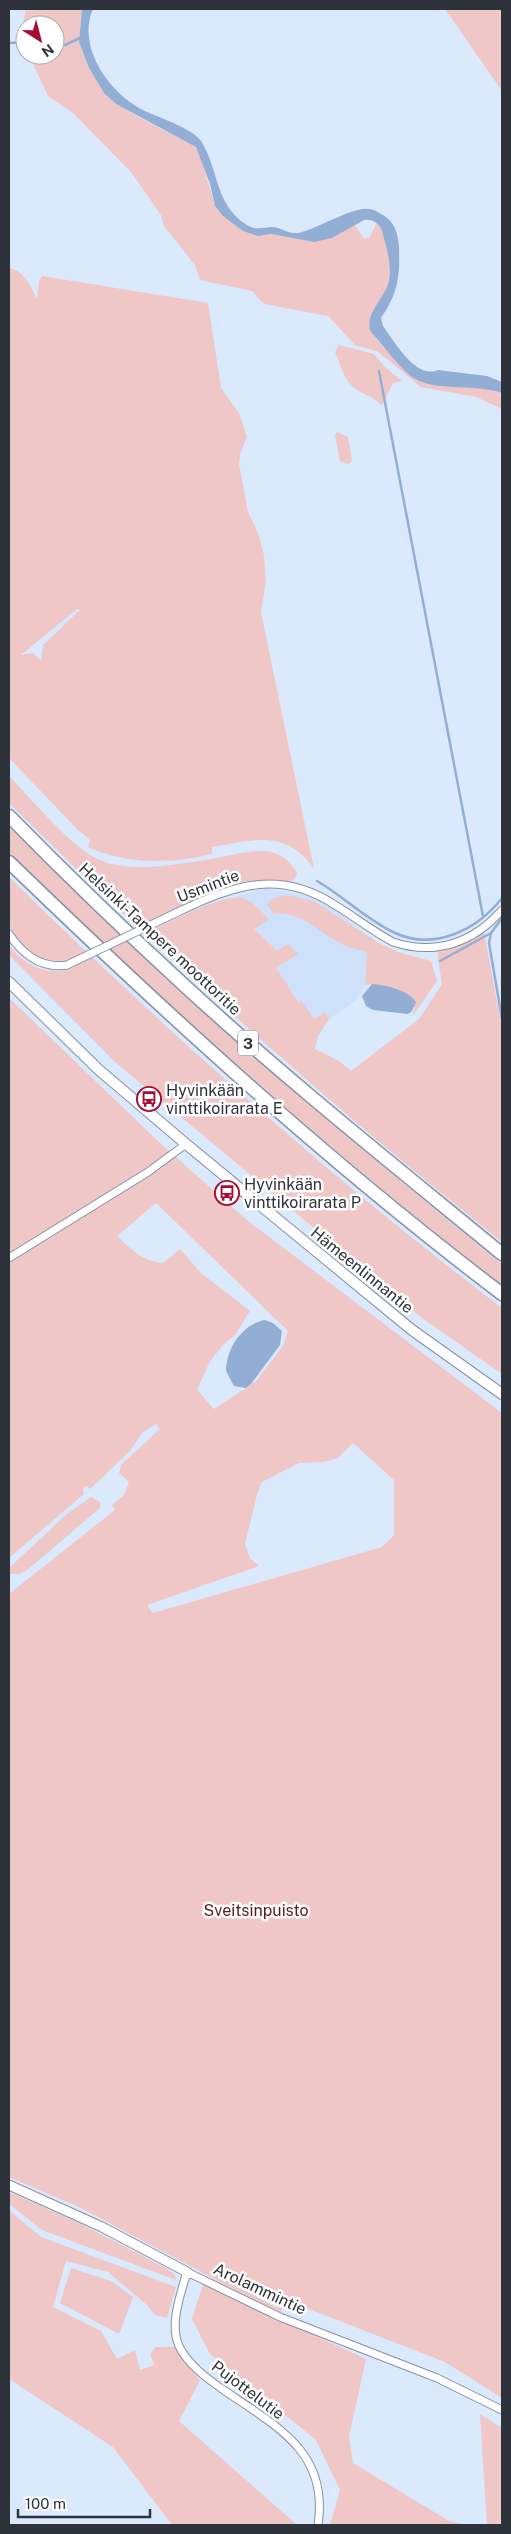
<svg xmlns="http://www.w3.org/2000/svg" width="511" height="2534" font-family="'Public Sans',sans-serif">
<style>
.built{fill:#cee0fa}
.green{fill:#efc7c7;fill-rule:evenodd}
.water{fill:#92aed5}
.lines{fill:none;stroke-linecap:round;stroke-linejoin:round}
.stream{stroke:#92aed5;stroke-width:2.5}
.minor-casing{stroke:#8591a3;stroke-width:9}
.tertiary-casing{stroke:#8591a3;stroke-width:11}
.secondary-casing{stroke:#8591a3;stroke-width:12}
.motorway-casing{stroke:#8591a3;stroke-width:15}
.minor{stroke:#fff;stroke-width:7}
.tertiary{stroke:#fff;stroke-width:9}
.secondary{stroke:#fff;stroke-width:10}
.motorway{stroke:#fff;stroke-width:12}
.minor-bridge-casing{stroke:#8591a3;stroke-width:9;stroke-linecap:butt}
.minor-bridge{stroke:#fff;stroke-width:7}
.labels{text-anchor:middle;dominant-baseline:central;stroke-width:5;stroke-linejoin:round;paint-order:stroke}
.shield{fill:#fff;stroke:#6d7076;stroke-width:1}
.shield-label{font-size:15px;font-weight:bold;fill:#2e333b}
.street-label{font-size:16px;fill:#2e333b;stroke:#fff}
.poi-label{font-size:16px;fill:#2e333b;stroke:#fff;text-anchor:start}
.park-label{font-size:16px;fill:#5b1921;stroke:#fff}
</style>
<rect width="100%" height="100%" fill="#dbe9fc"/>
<polygon class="built" points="264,888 308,896 335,909 398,961 365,985 355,1001 329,1019 318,1036 221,901"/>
<g class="green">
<path d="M26,9H82L79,42L89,68L104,93L116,104L144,120L179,138L192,143L199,152L215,206L258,236L271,234L314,242L355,225L364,239L370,237L377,222C390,240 394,272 385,292C379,305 367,315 371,330C373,339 407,371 415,379L422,382L482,388L500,392L502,409L476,397L421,387L377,351L355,345L328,316L264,304L252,291L200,280L195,265L164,226L161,215L131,172L73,113L48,96L29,55H55V25H25V44L21,33Z"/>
<polygon points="445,9 502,9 502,91"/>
<path d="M9,268C25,271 30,286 37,299L39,281L42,276L208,303L221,388L239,413L247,437L240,454L239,464L248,512L258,533L264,555L266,581L261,612L314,869C287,829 253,840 212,847V854C171,864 128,865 88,847L90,840L77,829L9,758ZM77,609L80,610L43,645L41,660L33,653L21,655Z"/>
<path d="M339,345L374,354L385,367L402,381L393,383L382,405C373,396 360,394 351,385C343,377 340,363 335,352Z"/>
<polygon points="337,432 348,437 352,461 348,464 340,461 335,436"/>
<path d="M9,776C32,799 75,853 105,862C138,873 188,863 222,857C238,854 255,849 271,852C283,855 292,863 297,873L295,879L291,881H246L213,890L147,923L154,929C172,921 227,891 245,899C254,903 261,912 269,919L254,929L277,951L288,944L298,954L276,968L299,1003L302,1001L314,1019L325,1012L329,1019L318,1036L315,1049L339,1061L351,1071L419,1019L442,984L437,953L466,943L484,932L502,1029V1242C329,1105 165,958 9,803Z"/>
<path d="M9,827C48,866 89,903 130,941C250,1054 374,1161 502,1264V1287C331,1150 164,1008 9,853Z"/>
<path d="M9,877C165,1030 328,1176 502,1308V1374L422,1318L115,1062L9,955V945C23,966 51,978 75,967L72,959C46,967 19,949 9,925Z"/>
<path d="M288,895L315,902L379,943L398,952L431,961L437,981L412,1017L415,1007L372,984L365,985L367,952C361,950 354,949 348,947C323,937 303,910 274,914L267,905L273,898Z"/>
<path d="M9,998L160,1143L248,1221L502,1413V2398L445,2362L216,2273L273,2306L283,2308L280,2313L273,2310L79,2207L9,2177V1594L115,1510L112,1505L124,1495L129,1482L119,1473L121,1465L160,1429L156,1424L142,1433L130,1451L90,1489L86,1486L83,1489L84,1494L9,1558ZM156,1203L288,1331L283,1346L255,1382L214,1409L197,1390L210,1361L224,1344L235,1335L250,1311L201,1273L180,1249L163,1263C142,1261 132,1250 117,1236ZM353,1443L394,1480V1535L382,1547L153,1613L147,1605L259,1566L250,1558L245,1544L257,1494L262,1482L299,1463L323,1462L338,1458Z"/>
<polygon points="91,1497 100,1502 100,1508 26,1571 19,1574 9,1574 9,1568 67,1514"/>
<polygon points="9,2192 81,2224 166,2268 175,2275 176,2280 42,2230 9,2204"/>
<polygon points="9,2210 41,2237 176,2287 167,2318 155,2315 147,2305 108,2272 66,2261 53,2307 101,2331 117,2359 135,2350 140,2370 154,2365 150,2354 156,2347 174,2347 200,2380 179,2421 297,2525 172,2525 113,2447 9,2379"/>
<polygon points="71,2268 111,2281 133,2297 119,2334 60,2303"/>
<polygon points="203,2284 366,2359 349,2437 353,2463 449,2521 467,2525 330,2525 340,2490 316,2440 210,2354 192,2319"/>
<polygon points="480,2414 502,2428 502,2525 487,2525"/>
</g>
<g class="water">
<path d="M82,9H93C76,47 110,95 145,111C158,117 193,129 201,141C219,169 215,206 247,225C256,231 264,227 273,227C283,228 287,234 298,233C317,229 354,206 369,209C374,209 379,213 383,215C395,222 398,234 399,247C400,277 398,293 381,318L383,326C394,341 416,380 438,370L487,376L502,382V393C477,384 439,391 417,380C402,372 383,345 371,332C363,314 386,298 389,280C392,263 386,246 382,231C379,223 373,219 364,220L332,238L314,242L271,234L258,236L243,231L223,216L215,206L210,184L196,147L116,104L104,93L89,68L79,42Z"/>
<path d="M372,984C386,985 408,990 416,1002L412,1011L408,1014L373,1010L366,1006L362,996Z"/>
<path d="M265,1320L273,1323L282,1331L280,1345L251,1384L246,1388L234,1386L226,1371C226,1349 242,1324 265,1320Z"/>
</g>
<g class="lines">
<g class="stream">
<polyline points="55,41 57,41"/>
<polyline points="9,43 25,42"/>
<polyline points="65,45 82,37"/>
<polyline points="379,371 483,916"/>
<path d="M317,881C343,896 366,919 393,932C433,952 477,930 502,898"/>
<polyline points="491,933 489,943 502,1019"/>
<polyline points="440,961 491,933 502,918"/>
</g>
<defs>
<g id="minor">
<path d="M180,911C235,885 279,869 335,905C355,917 372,931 393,942C435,956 473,943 502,910"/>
<path d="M9,934C23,955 41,969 67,965"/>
<polyline points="9,1258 148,1172 186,1144"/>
<path d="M318,2525C329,2453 278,2427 225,2391C209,2380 188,2365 179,2346C169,2324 181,2293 187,2272L280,2317L437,2378L502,2410"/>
</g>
<polyline id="tertiary" points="9,2185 102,2227 187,2272"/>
<polyline id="secondary" points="9,982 99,1070 186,1144 412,1330 502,1394"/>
<g id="motorway">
<path d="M9,816C66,874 125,931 185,986C287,1080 395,1166 502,1254"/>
<path d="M9,862C166,1014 328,1162 502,1294"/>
</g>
</defs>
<use href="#minor" class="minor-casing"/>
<use href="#tertiary" class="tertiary-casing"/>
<use href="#secondary" class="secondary-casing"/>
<use href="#motorway" class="motorway-casing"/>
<use href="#minor" class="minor"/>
<use href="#tertiary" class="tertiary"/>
<use href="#secondary" class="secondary"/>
<use href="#motorway" class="motorway"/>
<defs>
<polyline id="minor-bridge" points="67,965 180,911"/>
</defs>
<use href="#minor-bridge" class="minor-bridge-casing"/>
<use href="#minor-bridge" class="minor-bridge"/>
</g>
<defs>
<symbol id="bus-ring" viewBox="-11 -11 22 22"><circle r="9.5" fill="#fff" stroke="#a70d32" stroke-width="1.5"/><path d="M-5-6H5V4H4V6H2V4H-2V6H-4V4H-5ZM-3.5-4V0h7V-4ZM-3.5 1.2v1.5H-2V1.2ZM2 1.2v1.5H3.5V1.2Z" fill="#a70d32"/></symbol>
</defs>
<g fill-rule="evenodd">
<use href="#bus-ring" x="135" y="1085" width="28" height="28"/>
<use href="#bus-ring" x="213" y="1179" width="28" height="28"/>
</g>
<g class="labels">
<rect class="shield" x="238" y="1030.5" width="20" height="25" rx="4"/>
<g class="shield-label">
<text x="248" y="1043">3</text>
</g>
<g class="street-label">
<text transform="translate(208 886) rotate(-21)">Usmintie</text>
<text transform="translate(160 939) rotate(43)">Helsinki-Tampere moottoritie</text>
<text transform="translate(362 1270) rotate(39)">Hämeenlinnantie</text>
<text transform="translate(260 2289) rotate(25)">Arolammintie</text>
<text transform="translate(248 2390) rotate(37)">Pujottelutie</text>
</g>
<g class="poi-label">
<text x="166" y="1090">Hyvinkään<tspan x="166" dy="18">vinttikoirarata E</tspan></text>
<text x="244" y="1184">Hyvinkään<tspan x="244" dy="18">vinttikoirarata P</tspan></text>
</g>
<g class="park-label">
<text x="256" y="1910">Sveitsinpuisto</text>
</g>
</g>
<rect width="511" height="2534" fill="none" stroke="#2e333b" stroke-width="20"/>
<g transform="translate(40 40) rotate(144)"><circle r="24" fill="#ffffff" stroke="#abadb1"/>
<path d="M0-4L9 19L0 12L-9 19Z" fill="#a70d32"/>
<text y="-8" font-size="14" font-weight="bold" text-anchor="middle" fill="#2e333b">N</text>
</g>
<path d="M18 2509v8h132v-8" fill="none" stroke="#2e333b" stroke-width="2.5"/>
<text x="25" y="2509" font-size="15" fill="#2e333b" stroke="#ffffff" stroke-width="4" paint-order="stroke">100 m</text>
</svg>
